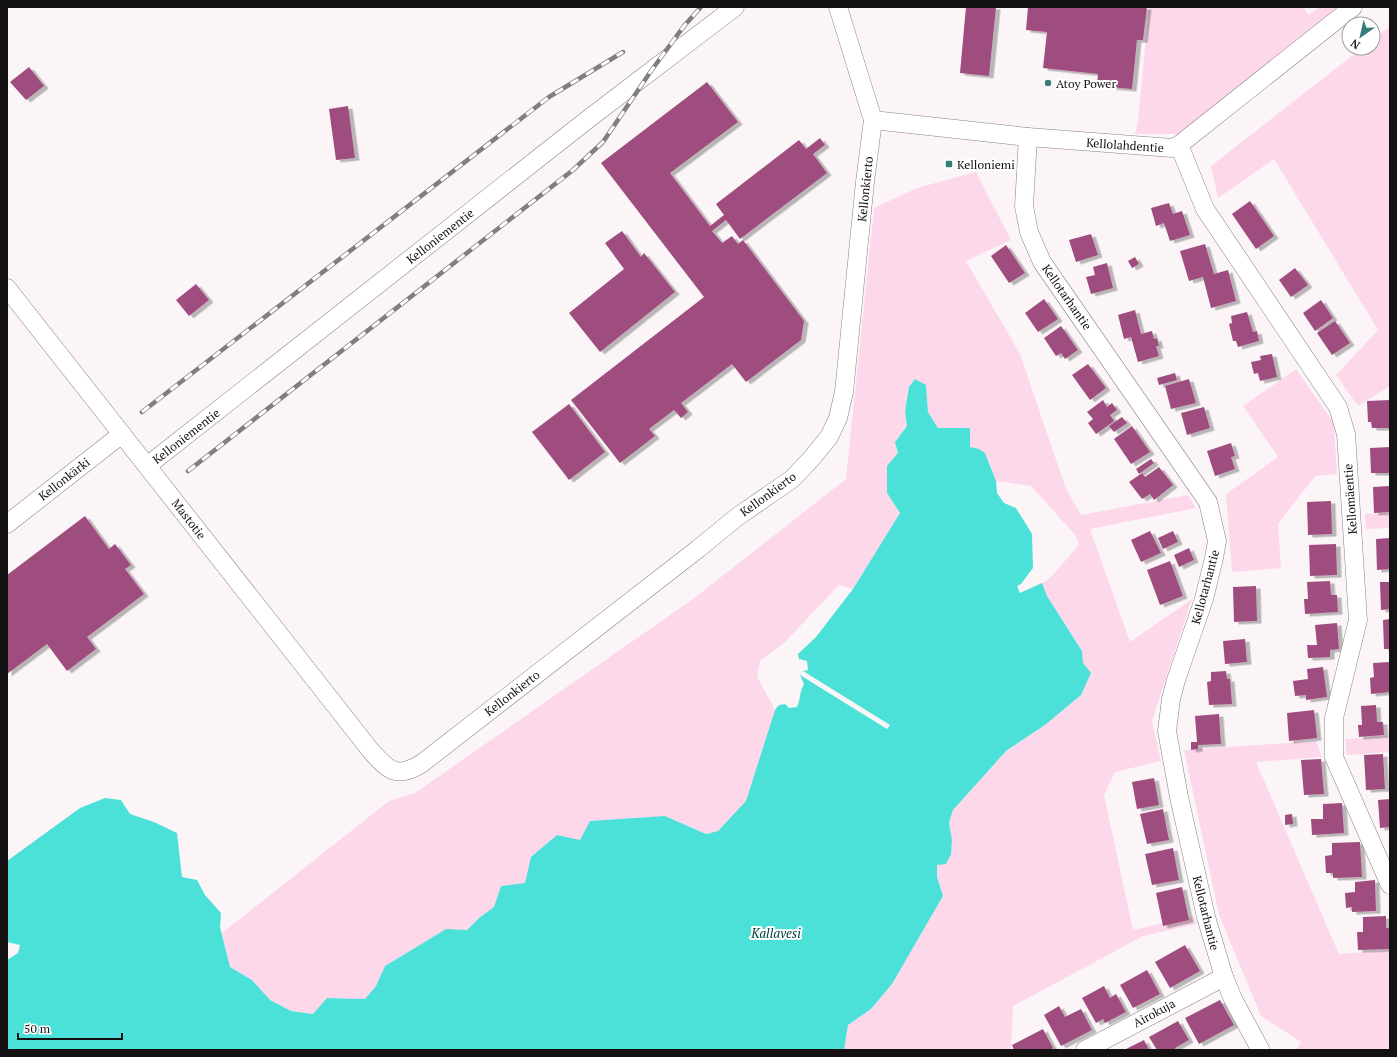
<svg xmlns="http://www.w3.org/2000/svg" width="1397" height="1057" font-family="'PT Serif',serif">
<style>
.green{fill:#fdd8eb}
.water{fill:#4ce1d8}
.pier{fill:#fcf5f8}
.building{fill:#9f4d7e;filter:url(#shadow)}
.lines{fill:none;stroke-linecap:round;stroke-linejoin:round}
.minor-casing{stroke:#878184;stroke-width:19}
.minor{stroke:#fff;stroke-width:18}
.rail-casing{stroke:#827d7f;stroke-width:4.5}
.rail{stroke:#fff;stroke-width:3;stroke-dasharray:9;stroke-linecap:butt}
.poi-dot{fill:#347d78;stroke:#fff;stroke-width:1.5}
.labels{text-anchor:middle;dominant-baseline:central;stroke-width:4;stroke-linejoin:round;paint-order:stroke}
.poi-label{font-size:12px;fill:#141113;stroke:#fff;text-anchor:start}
.street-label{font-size:12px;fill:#141113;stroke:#fff}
.water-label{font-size:13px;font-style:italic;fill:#004441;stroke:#fff}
</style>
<defs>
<filter id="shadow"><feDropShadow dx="4.5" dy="2.5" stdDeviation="0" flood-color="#0004"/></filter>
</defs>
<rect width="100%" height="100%" fill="#fcf5f8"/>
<g class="green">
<polygon points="1149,7 1303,7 1309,15 1319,7 1341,7 1180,134 1135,134 1138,121"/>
<polygon points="1390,26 1390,386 1358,406 1336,375 1378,330 1274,159 1218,198 1211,166 1362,48 1373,48 1373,40"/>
<path d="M976,172L1011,240L966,261L1020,354L1066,489L1081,515L1188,495L1196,508L1090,529L1130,642L1192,599L1152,721L1161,761L1115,772L1104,795L1133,930L1194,916L1196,924L1143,936L1013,1006L1011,1050H844L848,1025L871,1009L892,984L943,896L937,877V865L952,840L949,823L953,810L1006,751L1045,725L1081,695L1082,651L1047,596L1042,583L1051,577L1079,545L1076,536L1031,486L996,481C989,464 990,451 970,447V428H938L928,412L926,385L909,387L905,411L907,426L895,442L898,453L887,493L900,513L853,589L839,585L785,642L760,661L757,676L775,710L746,801L718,831L706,834L665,816L580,840L531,857L525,884L501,886L494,907L479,918L467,930L446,929L385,966L376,986L365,999L327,998L313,1014L291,1011L270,1000L252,980L230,967L222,933L389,801L415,793L693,599L846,479L874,208L917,188Z"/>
<polygon points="1296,369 1334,423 1337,474 1315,476 1278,524 1281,568 1232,572 1226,494 1278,457 1243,406"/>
<polygon points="1390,513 1390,528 1366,529 1365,514"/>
<polygon points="1390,736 1390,752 1347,755 1345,739"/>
<polygon points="1316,741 1322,757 1256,762 1339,954 1390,950 1390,1050 1296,1050 1301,1042 1261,1016 1219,915 1184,750"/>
</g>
<path class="water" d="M915,379L926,385L928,412L938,428H970V447L979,449L985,453L996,481L997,493L1004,503L1016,508L1032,534L1033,568L1021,584L1017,586L1020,593L1042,583L1047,596L1082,651L1083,663L1091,673L1081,695L1045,725L1006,751L953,810L949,823L952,840L951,854L946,864L937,865V877L943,896L892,984L871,1009L848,1025L844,1050H7V960L18,953L20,945L7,942V861L80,808L105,798L121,800L130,814L154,822L177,833L182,877L197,880L205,895L221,913L220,927L230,967L252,980L270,1000L291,1011L313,1014L327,998L365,999L376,986L385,966L446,929L467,930L479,918L494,907L501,886L525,883L531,857L557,835L580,840L590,821L665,816L706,834L718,831L746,801L775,710L779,705L785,704L789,708L797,707C801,698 799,693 804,684L800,675L803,671L808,670L807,661L799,659L798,654L816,637L853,589L900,513L887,493V466L898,453L895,442L907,426L905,411L909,387Z"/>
<polygon class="pier" points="803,671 890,725 887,729 800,675"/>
<g class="building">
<polygon points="966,7 996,7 989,76 960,73"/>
<polygon points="1028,7 1147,7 1143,40 1137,40 1132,89 1097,86 1098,74 1043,68 1047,32 1026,30"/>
<polygon points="29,67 44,86 26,100 10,82"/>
<polygon points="707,82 738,122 670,173 710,226 724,215 716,204 799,140 806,149 820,138 825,145 813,154 827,173 740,239 726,220 712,231 722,243 732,236 738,244 743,240 804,321 801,340 746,382 732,364 681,403 688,412 681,418 674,410 649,429 655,436 620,463 571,400 704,297 601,163"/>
<polygon points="348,106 355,158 336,160 329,109"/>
<polygon points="1250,201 1274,236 1256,249 1232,214"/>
<polygon points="1169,203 1173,214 1182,211 1190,235 1170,241 1164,223 1156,226 1151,208"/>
<polygon points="622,231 641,257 644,253 675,292 600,352 569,313 624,269 605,243"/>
<polygon points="1091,234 1098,255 1076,262 1069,240"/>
<polygon points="1205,244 1214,274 1228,270 1236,301 1211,308 1203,277 1189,281 1180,251"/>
<polygon points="1006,245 1025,273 1009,283 991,256"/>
<polygon points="1135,257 1139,264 1132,268 1128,261"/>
<polygon points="1107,263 1113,288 1091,294 1086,277 1095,275 1093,267"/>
<polygon points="1295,268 1308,285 1291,297 1279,280"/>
<polygon points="196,284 209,300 189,316 176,300"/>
<polygon points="1044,299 1058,319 1038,332 1025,313"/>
<polygon points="1321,300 1333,318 1315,331 1303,313"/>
<polygon points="1135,310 1141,334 1152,331 1154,339 1157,338 1159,346 1156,346 1159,356 1138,362 1131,337 1124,339 1118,315"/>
<polygon points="1247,312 1253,332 1257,331 1259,341 1238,347 1236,341 1233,341 1229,324 1232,323 1231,316"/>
<polygon points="1335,321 1350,343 1332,355 1317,333"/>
<polygon points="1061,326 1078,350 1065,359 1061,353 1056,356 1044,338"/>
<polygon points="1272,354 1277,377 1260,381 1258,373 1254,374 1251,362 1261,360 1260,356"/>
<polygon points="1088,364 1106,388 1090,400 1072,375"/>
<polygon points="1175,373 1177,380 1159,385 1157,378"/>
<polygon points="1189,379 1196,403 1171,409 1165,386"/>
<polygon points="1103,400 1107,407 1112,403 1117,410 1110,415 1114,421 1096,434 1088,423 1093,419 1087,412"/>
<polygon points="1390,400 1390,428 1372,428 1371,422 1368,422 1367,401"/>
<polygon points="569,404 605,452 569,480 532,432"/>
<polygon points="1204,407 1210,428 1187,435 1181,413"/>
<polygon points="1122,417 1127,423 1114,432 1109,426"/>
<polygon points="1132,426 1150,452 1131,464 1114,439"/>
<polygon points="1231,443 1235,456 1231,457 1235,469 1215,476 1207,451"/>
<polygon points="1390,447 1390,473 1371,473 1370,448"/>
<polygon points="1151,459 1154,463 1139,474 1136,469"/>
<polygon points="1159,467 1173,485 1154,500 1150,494 1142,499 1129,482 1142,473 1145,477"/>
<polygon points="1390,486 1390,512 1374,513 1373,487"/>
<polygon points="1331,501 1332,534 1308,535 1307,502"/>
<polygon points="85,516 109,549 115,544 131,565 125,569 144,594 87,637 96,649 67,671 47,644 7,674 7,575"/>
<polygon points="1150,531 1161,553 1141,562 1131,540"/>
<polygon points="1173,531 1178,542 1163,549 1158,538"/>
<polygon points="1390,538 1390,569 1377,570 1376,539"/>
<polygon points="1336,544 1337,575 1310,576 1309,545"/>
<polygon points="1189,548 1194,560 1179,567 1174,555"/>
<polygon points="1170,561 1183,596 1160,605 1147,570"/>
<polygon points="1330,581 1331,595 1337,595 1338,612 1305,614 1304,599 1308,599 1307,582"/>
<polygon points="1380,582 1390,582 1390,609 1381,610"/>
<polygon points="1256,586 1257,621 1234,622 1233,587"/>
<polygon points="1390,619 1390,649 1384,649 1383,620"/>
<polygon points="1337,623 1339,649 1330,650 1330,657 1308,658 1307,645 1317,645 1315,625"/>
<polygon points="1245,639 1247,662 1225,664 1223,641"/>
<polygon points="1390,662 1390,692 1371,694 1370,678 1374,677 1373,663"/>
<polygon points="1323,667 1327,697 1306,700 1306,695 1295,696 1293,681 1308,679 1307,669"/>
<polygon points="1226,671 1227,679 1230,679 1232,704 1209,705 1207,682 1211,681 1211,672"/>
<polygon points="1376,705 1377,722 1383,722 1384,735 1359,737 1358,725 1362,725 1361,706"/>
<polygon points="1314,710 1317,738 1289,741 1287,713"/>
<polygon points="1219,714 1221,744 1198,745 1198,749 1191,750 1191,742 1197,742 1195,716"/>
<polygon points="1383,754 1385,789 1366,790 1364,755"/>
<polygon points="1321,759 1324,794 1304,795 1301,760"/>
<polygon points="1154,778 1159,805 1137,809 1132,782"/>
<polygon points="1390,799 1390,827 1380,828 1378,800"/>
<polygon points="1342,803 1344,833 1312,835 1311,819 1323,819 1323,804"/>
<polygon points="1163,809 1169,840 1147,844 1140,814"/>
<polygon points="1292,814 1293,824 1285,825 1285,815"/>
<polygon points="1360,842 1362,877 1333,878 1333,873 1326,873 1325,856 1332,855 1332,843"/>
<polygon points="1173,848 1179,880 1152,885 1145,854"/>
<polygon points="1375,880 1376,911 1352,912 1352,907 1346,908 1345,893 1355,892 1355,882"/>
<polygon points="1182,887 1189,920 1163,926 1156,893"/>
<polygon points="1386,916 1386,928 1389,928 1390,949 1358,950 1357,932 1363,932 1363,917"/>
<polygon points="1185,945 1200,971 1170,988 1155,962"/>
<polygon points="1147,970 1160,994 1133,1008 1120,985"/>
<polygon points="1104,986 1110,998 1116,994 1126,1012 1105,1023 1103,1019 1096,1023 1082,998"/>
<polygon points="1220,1000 1234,1025 1199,1044 1185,1018"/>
<polygon points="1059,1006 1065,1017 1081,1009 1092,1030 1061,1046 1044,1015"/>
<polygon points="1178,1021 1189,1040 1175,1048 1176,1050 1157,1050 1149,1037"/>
<polygon points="1043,1029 1053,1048 1050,1050 1014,1050 1012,1045"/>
<polygon points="1144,1040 1149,1050 1124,1050"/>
</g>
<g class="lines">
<defs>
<g id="minor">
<polyline points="873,120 1028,137 1172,148 1179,145 1353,7"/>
<polyline points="1028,137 1024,206 1029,232 1042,262 1208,502 1217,541 1214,558 1204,599 1176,680 1171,699 1167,731 1179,797 1206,917 1224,977 1233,999 1260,1049"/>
<polyline points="1179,145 1205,209 1338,407 1346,434 1358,620 1334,718 1334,757 1390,885"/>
<path d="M7,288L371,751C388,770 396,779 421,764L698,549L737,517L792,479L811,459L829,437L838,418L844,392L865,182L873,120L838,7"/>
<polyline points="147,466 587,120 735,7"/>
<polyline points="7,524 122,434"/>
<polyline points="1085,1050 1224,977"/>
</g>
</defs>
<use href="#minor" class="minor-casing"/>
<use href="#minor" class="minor"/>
<defs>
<g id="rail">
<polyline points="142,412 549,97 623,52"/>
<polyline points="188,471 573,170 603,142 651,71 684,26 701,7"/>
</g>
</defs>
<use href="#rail" class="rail-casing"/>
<use href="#rail" class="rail"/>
</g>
<g class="poi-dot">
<circle cx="1048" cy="83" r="4"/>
<rect x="945" y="160" width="8" height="8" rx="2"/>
</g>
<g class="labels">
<g class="poi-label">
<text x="1056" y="83">Atoy Power</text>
<text x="957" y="164">Kelloniemi</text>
</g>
<g class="street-label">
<text transform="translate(1125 145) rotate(4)">Kellolahdentie</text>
<text transform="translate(865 189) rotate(-84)">Kellonkierto</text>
<text transform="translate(440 236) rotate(-38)">Kelloniementie</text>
<text transform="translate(1067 297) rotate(55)">Kellotarhantie</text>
<text transform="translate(186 436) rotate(-38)">Kelloniementie</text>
<text transform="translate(64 479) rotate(-38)">Kellonkärki</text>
<text transform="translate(768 494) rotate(-36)">Kellonkierto</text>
<text transform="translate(1350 499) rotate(-94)">Kellomäentie</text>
<text transform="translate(189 519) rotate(52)">Mastotie</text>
<text transform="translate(1205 587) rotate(-75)">Kellotarhantie</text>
<text transform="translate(512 693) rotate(-38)">Kellonkierto</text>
<text transform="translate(1206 913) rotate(76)">Kellotarhantie</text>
<text transform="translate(1154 1013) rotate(-28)">Airokuja</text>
</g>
<g class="water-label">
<text x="776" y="933">Kallavesi</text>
</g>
</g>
<rect width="1397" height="1057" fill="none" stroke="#141113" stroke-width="16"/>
<g transform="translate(1361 36) rotate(214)"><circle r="19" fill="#ffffff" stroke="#a1a0a1"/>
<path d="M0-3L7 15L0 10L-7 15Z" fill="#347d78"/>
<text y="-6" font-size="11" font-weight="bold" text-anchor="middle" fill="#141113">N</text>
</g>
<path d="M18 1033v6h104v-6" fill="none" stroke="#141113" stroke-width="2"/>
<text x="24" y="1033" font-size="12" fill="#141113" stroke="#ffffff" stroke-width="3" paint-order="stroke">50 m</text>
</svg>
